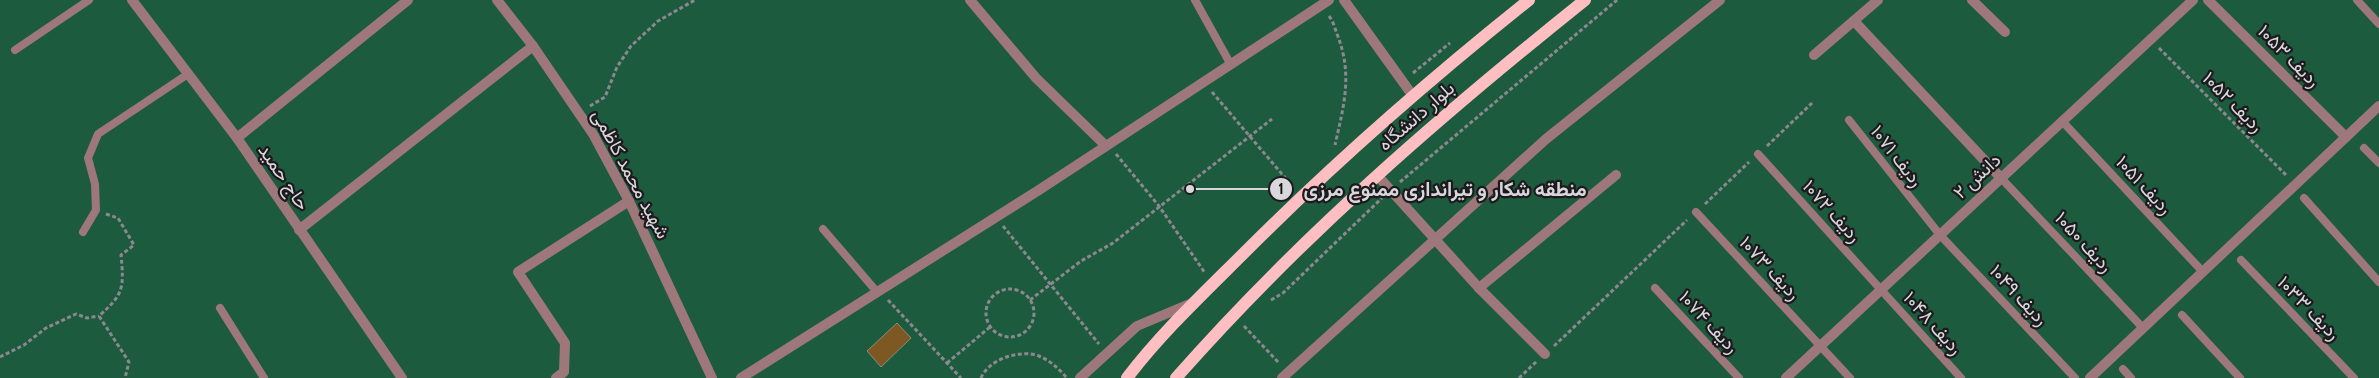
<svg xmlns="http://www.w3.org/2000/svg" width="2379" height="378" font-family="Cabin,Vazirmatn,sans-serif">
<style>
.green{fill:#1d5b3f}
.building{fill:#7e5822;stroke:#8f8880}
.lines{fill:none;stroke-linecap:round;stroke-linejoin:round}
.path{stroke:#8c888f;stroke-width:3;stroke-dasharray:4 2.5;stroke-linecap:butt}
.service{stroke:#9d7779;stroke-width:8}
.minor{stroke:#9d7779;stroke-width:10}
.primary{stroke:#febec2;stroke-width:12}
.labels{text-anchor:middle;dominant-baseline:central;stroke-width:4.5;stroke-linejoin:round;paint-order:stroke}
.street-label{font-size:19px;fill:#dad7dc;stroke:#1c1a1d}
.leader{fill:none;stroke:#dad7dc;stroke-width:2}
.callout-dot{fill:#dad7dc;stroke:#1c1a1d;stroke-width:2}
.mark-label{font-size:15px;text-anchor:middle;font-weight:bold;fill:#111}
.callout-label{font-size:20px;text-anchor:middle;font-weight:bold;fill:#dad7dc;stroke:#1c1a1d;stroke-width:4.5;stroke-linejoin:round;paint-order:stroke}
</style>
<rect width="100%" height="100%" fill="#353139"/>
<rect class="green" x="0" y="0" width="2379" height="378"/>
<polygon class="building" points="897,323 911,338 881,367 867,351"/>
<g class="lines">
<g class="path">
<path d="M1329,16C1333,21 1335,28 1337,34C1353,74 1344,105 1335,145"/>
<polyline points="2159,48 2287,176"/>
<polyline points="1413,73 1450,43"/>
<polyline points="1212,92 1293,187"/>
<polyline points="590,106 605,97 617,67 631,46 658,21 695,0"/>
<polyline points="1767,146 1812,103"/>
<polyline points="1116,154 1159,206 1205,273"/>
<polyline points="1400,182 1617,0"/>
<polyline points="1705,204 1749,162"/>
<path d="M106,214L118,218L134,245L121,255C124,288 124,294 99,316L129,362L125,378"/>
<polyline points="1003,226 1099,344"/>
<circle cx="1010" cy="313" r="24"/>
<polyline points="888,300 961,378"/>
<polyline points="1030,300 1081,261 1113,243 1272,119"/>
<polyline points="1271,300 1283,293 1382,198"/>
<polyline points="1244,326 1279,363"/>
<polyline points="1554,346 1687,220"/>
<polyline points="0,357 24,345 46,328 76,314 87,318 99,316"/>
<polyline points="947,363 990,327"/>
<path d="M981,378C989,359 1020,349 1039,356C1051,361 1059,369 1067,378"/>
<polyline points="1519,378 1536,362"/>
</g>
<g class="service">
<polyline points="1195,0 1231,65"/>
<polyline points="2357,0 2379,24"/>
<polyline points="15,50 89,0"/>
<polyline points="1849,120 1940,235 2075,378"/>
<polyline points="2062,121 2203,272"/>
<polyline points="2364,148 2379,163"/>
<polyline points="1758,154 1961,378"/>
<polyline points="2001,178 2143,328"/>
<polyline points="2304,198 2379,282"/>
<polyline points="1696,212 1850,378"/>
<polyline points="823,229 877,292"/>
<polyline points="83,232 96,210 95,184 88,158 98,134 188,74"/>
<polyline points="2241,260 2354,378"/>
<polyline points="1655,288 1739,378"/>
<polyline points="220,308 264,378"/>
<polyline points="2182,315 2240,378"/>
<polyline points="2123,369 2131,378"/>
</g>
<g class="minor">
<polyline points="132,0 237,138 402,378"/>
<polyline points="497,0 533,46 593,134 629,201 712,378"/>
<polyline points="970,0 1036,78 1106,146"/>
<polyline points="1344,0 1413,96"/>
<polyline points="1972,0 2005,32"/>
<polyline points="2208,0 2346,137"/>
<polyline points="1854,21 2001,178"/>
<polyline points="1814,55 1878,0"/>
<polyline points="237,138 408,0"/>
<polyline points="1377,175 1479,288 1545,354"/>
<polyline points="299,230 533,46"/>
<polyline points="1479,288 1616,175"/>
<polyline points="556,378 564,372 565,343 518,272 629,201"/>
<polyline points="741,378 1039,190 1329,0"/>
<polyline points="1080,378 1137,326 1192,303"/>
<polyline points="1282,378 1546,139 1720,0"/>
<polyline points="1786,378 2193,0"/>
<polyline points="2090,378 2379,106"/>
</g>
<g class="primary">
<path d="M1127,378C1162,332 1205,292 1246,251C1335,162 1430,79 1529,0"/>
<path d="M1176,378C1299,238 1440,116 1585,0"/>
</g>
</g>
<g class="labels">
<g class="street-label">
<text transform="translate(2289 56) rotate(45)">ردیف ۱۰۵۳</text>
<text transform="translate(2233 102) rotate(45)">ردیف ۱۰۵۲</text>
<text transform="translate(1416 116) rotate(-41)">بلوار دانشگاه</text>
<text transform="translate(1897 156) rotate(52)">ردیف ۱۰۷۱</text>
<text transform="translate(631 174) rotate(62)">شهید محمد کاظمی</text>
<text transform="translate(1977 176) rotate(-43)">دانش ۲</text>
<text transform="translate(284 177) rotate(56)">حاج حمید</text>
<text transform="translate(2144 185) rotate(47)">ردیف ۱۰۵۱</text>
<text transform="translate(1832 211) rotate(48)">ردیف ۱۰۷۲</text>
<text transform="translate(2084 242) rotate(47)">ردیف ۱۰۵۰</text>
<text transform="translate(1770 268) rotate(47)">ردیف ۱۰۷۳</text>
<text transform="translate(2019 295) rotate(47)">ردیف ۱۰۴۹</text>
<text transform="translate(2309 308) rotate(46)">ردیف ۱۰۳۳</text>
<text transform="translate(1709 322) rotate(47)">ردیف ۱۰۷۴</text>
<text transform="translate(1933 323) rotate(48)">ردیف ۱۰۴۸</text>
</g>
</g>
<path class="leader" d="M1190 189L1281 189"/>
<g class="callout-dot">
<circle cx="1190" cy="189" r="5"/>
<circle cx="1281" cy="189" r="12"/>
</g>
<g class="mark-label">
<text x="1281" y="194">1</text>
</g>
<g class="callout-label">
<text x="1445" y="196">منطقه شکار و تیراندازی ممنوع مرزی</text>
</g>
</svg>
